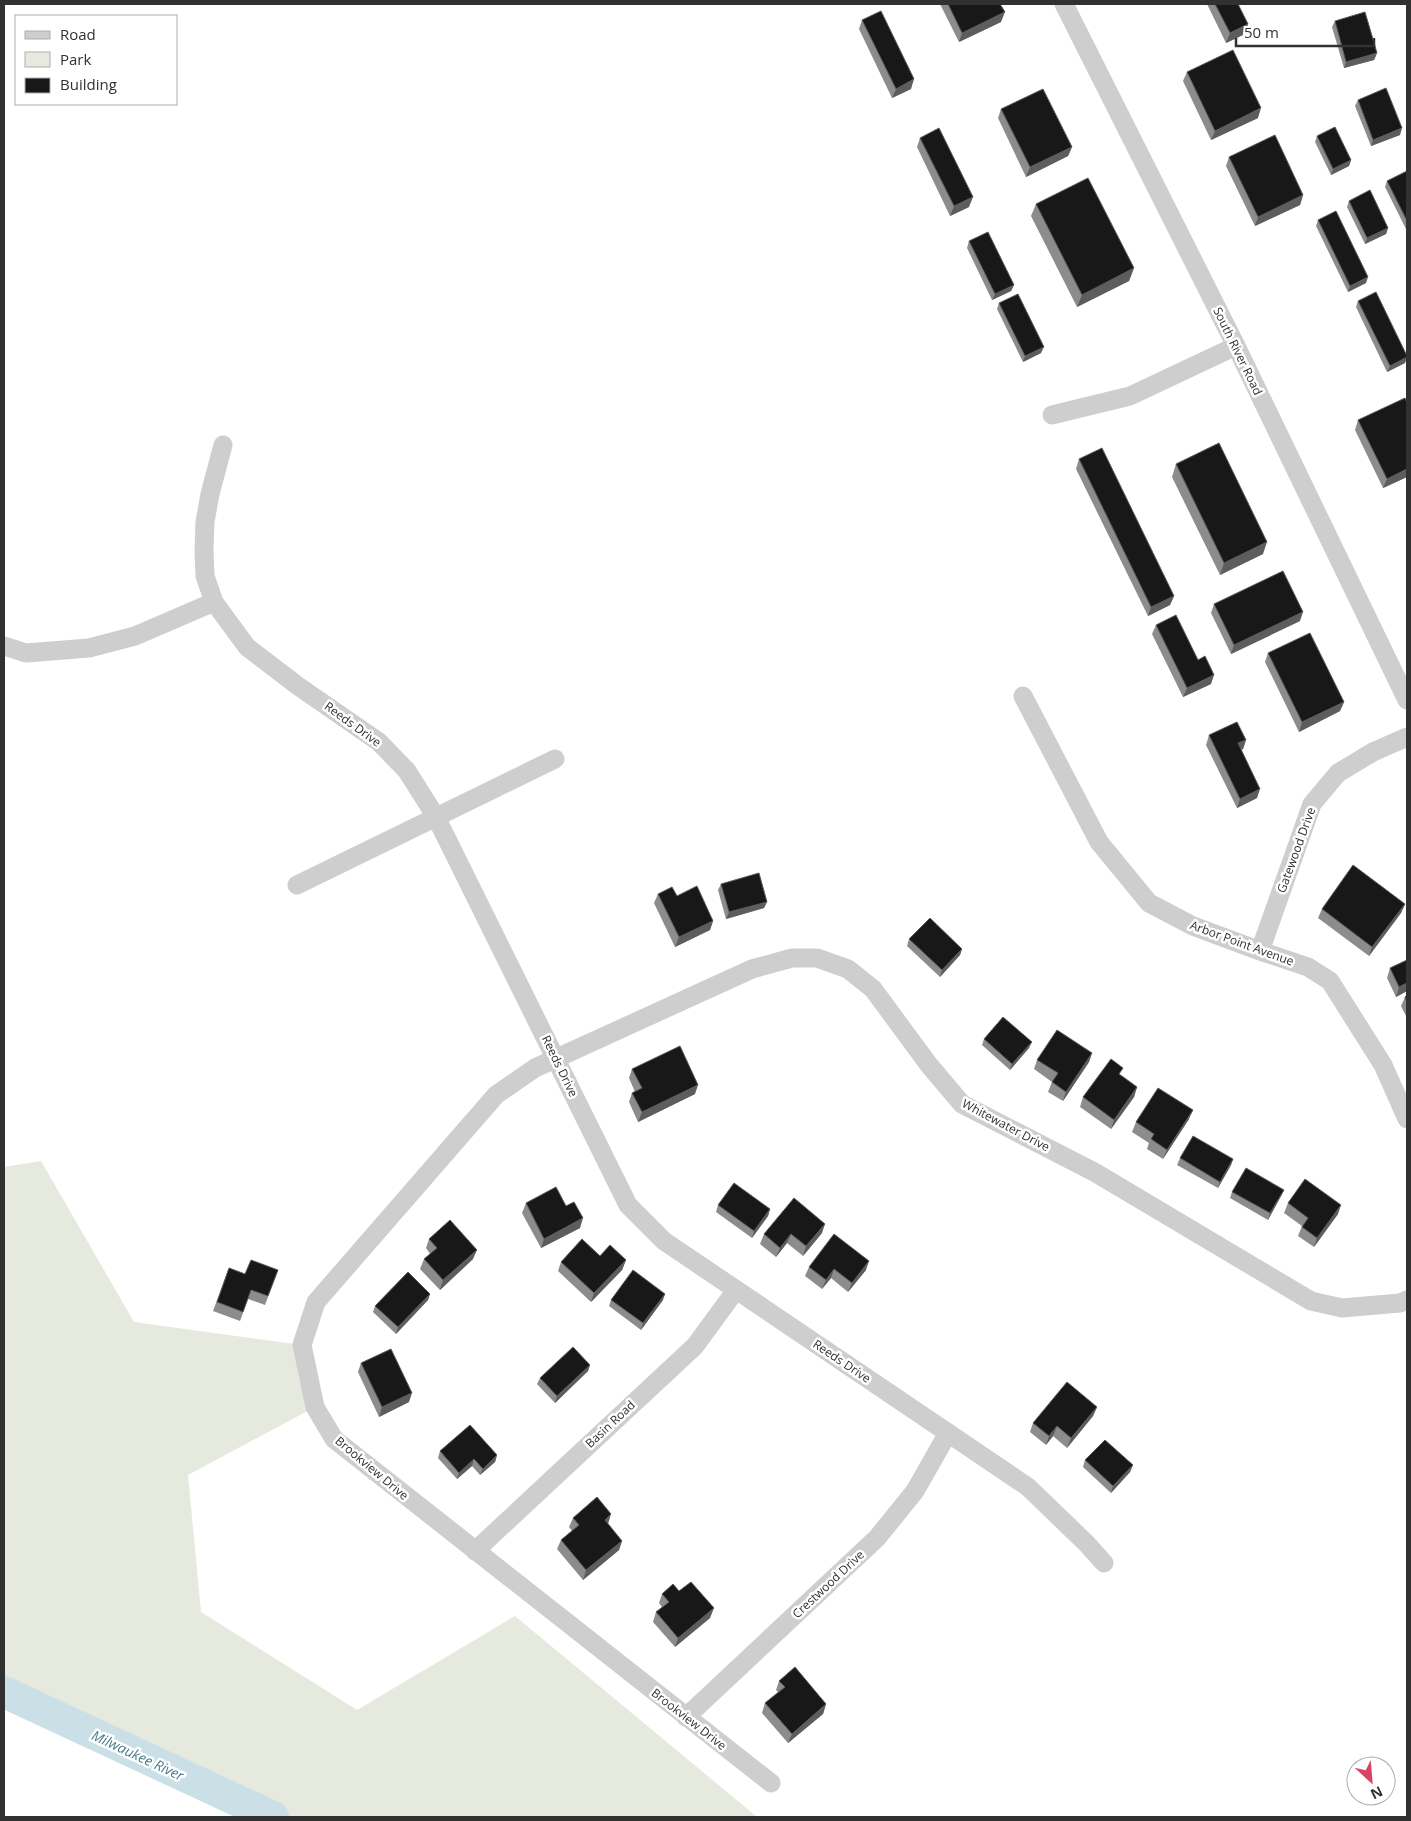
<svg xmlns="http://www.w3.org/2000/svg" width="1411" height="1821" font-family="'Open Sans',sans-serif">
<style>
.green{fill:#e6eade}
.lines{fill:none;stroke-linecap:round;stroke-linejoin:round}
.river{stroke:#cae0e6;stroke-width:32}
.minor{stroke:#cecece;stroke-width:19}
.wall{fill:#8c8c8c}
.shaded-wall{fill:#5d5d5d}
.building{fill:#181818;stroke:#5d5d5d}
.labels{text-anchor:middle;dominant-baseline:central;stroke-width:5;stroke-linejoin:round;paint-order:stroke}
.street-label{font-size:12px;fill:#313131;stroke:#fff}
.water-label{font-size:14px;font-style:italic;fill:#467b8d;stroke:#fff}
</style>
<rect width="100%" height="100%" fill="#fff"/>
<polygon class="green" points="41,1161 134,1322 302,1345 315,1407 188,1475 201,1612 357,1710 515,1616 757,1817 265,1817 4,1693 4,1167"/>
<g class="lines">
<polyline class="river" points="4,1692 273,1817"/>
<g class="minor">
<polyline points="1064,4 1236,346 1407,700"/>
<polyline points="1052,415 1130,396 1236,346"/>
<polyline points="223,445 210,494 205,522 204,550 205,576 214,602 247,647 298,686 379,742 407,771 436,817 628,1205 664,1241 1028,1487 1087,1544 1104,1563"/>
<polyline points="4,646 26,653 89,648 135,636 214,602"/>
<polyline points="1023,696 1099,842 1149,903 1193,926 1260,951 1308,967 1330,981 1383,1065 1407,1119"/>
<polyline points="297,885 555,759"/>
<polyline points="1260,951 1312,804 1338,773 1373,752 1407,737"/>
<polyline points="475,1551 695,1346 736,1290"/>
<polyline points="686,1717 877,1538 915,1491 948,1433"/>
<polyline points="771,1783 334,1439 315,1407 302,1345 316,1302 496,1095 535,1068 752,969 792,958 817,958 848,969 873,989 929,1065 962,1104 1096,1173 1311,1301 1342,1308 1400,1303 1407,1300"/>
</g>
</g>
<g class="wall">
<polygon points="940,4 1000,4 1001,22 959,42"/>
<polygon points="1207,4 1238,4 1245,34 1226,43"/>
<polygon points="862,20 911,89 892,98 859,29"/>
<polygon points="1335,21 1377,53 1374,60 1344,68 1332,27"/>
<polygon points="1187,72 1258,118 1211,140 1183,81"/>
<polygon points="1358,100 1400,135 1371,146 1355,106"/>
<polygon points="1001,109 1072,147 1068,156 1026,177 998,118"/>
<polygon points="1317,136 1351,160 1349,166 1331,175 1315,142"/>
<polygon points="920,138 969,207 950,216 917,147"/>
<polygon points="1229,157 1303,195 1300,205 1255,226 1226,166"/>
<polygon points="1407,171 1407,229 1406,229 1385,187 1387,181"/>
<polygon points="1349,201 1388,228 1386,234 1365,244 1347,207"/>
<polygon points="1036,204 1134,268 1129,281 1077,307 1031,216"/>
<polygon points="1318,220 1366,283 1348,292 1316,226"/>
<polygon points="969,241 1014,285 1011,291 992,300 967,248"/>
<polygon points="1358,301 1407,356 1405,363 1387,372 1356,307"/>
<polygon points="999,303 1041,353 1023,362 997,309"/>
<polygon points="1358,420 1407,477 1383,488 1355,430"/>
<polygon points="1079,459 1174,596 1170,605 1148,616 1076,469"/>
<polygon points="1176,464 1263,554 1220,575 1172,477"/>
<polygon points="1214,604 1300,621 1231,654 1211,613"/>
<polygon points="1156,625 1198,660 1211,684 1183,697 1152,634"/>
<polygon points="1268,653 1344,702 1340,711 1299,732 1265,662"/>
<polygon points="1209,735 1246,740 1243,749 1241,750 1257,798 1237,808 1206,745"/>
<polygon points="721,884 767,902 764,908 726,919 718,890"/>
<polygon points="658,894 677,896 713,921 710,930 675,947 654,903"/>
<polygon points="1405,904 1401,913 1369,956 1318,918 1322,909"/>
<polygon points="909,939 962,949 960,955 940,977 907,946"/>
<polygon points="1407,960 1407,991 1396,997 1387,978 1390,968"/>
<polygon points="1407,995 1407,1018 1401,1006 1405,997"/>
<polygon points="984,1039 1029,1048 1010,1070 982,1045"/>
<polygon points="1092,1053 1089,1062 1063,1101 1048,1092 1052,1082 1034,1069 1037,1060"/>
<polygon points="632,1069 695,1094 638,1122 629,1102 632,1093 635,1092 629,1078"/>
<polygon points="1121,1075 1137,1087 1134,1097 1111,1129 1080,1107 1083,1097"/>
<polygon points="1189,1119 1163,1159 1147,1149 1149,1143 1132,1132 1136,1122"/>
<polygon points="1180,1158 1233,1159 1231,1165 1218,1188 1177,1165"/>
<polygon points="1284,1190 1281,1196 1268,1220 1230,1198 1232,1192"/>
<polygon points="526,1203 566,1206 580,1228 541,1248 522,1213"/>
<polygon points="1288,1203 1338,1214 1314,1247 1298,1236 1302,1226 1284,1213"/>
<polygon points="718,1205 770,1209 768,1216 752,1238 716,1212"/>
<polygon points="822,1233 803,1256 787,1243 776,1257 760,1244 764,1234"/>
<polygon points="429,1239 473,1259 440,1290 420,1269 424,1259 430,1254 426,1248"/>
<polygon points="600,1256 626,1260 622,1270 591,1302 558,1271 561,1262"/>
<polygon points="809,1267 866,1270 848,1292 831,1278 822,1289 805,1276"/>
<polygon points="229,1268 245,1274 278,1270 265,1305 248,1299 240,1321 213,1311"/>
<polygon points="430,1294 428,1300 396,1334 373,1312 375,1306"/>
<polygon points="611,1300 663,1300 641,1330 609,1306"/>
<polygon points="361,1363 409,1402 379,1417 358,1372"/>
<polygon points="590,1365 588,1371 555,1403 537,1384 540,1378"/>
<polygon points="1097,1407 1093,1416 1067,1448 1053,1436 1046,1445 1030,1432 1033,1423"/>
<polygon points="440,1451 497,1455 495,1462 480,1475 472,1466 457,1479 438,1458"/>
<polygon points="1085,1460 1133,1465 1130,1472 1111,1493 1083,1467"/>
<polygon points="573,1518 608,1524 622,1541 619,1550 583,1580 557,1549 561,1540 572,1531 569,1527"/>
<polygon points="679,1591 710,1618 675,1647 653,1622 656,1612 662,1607 659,1603 662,1594"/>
<polygon points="779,1681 826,1704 823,1714 788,1743 762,1713 765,1703 778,1692 776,1690"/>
</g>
<g class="shaded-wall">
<polygon points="1005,12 1001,22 959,42 962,33"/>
<polygon points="1248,24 1245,34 1226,43 1230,33"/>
<polygon points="1377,53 1374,60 1344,68 1346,62"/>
<polygon points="914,79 911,89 892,98 896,89"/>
<polygon points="1261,108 1258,118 1211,140 1215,131"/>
<polygon points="1402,128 1400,135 1371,146 1373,140"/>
<polygon points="1072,147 1068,156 1026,177 1030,167"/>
<polygon points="1351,160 1349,166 1331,175 1333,169"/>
<polygon points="1303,195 1300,205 1255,226 1258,217"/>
<polygon points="973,197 969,207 950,216 954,206"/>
<polygon points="1388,228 1386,234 1365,244 1367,238"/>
<polygon points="1134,268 1129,281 1077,307 1082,295"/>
<polygon points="1368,277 1366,283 1348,292 1350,286"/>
<polygon points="1014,285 1011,291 992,300 995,294"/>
<polygon points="1044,347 1041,353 1023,362 1025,356"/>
<polygon points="1407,357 1405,363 1387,372 1390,366"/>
<polygon points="1407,469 1407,477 1383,488 1387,479"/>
<polygon points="1267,542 1263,554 1220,575 1224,563"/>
<polygon points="1174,596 1170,605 1148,616 1151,607"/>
<polygon points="1303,612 1300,621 1231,654 1234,645"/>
<polygon points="1214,675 1211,684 1183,697 1187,688"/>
<polygon points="1344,702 1340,711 1299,732 1302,722"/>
<polygon points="1246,740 1243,749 1235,753 1238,743"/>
<polygon points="1260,789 1257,798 1237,808 1240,799"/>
<polygon points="767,902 764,908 726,919 729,912"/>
<polygon points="1405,904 1401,913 1369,956 1372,947"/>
<polygon points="713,921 710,930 675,947 679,937"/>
<polygon points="962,949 960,955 940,977 942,970"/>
<polygon points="1407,983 1407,991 1396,997 1399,987"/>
<polygon points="1032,1042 1029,1048 1010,1070 1012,1064"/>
<polygon points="1092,1053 1089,1062 1063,1101 1066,1092"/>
<polygon points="698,1085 695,1094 638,1122 642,1112"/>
<polygon points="1137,1087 1134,1097 1111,1129 1114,1120"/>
<polygon points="1193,1110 1189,1119 1163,1159 1167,1150"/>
<polygon points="1233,1159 1231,1165 1218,1188 1220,1182"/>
<polygon points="1284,1190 1281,1196 1268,1220 1270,1213"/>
<polygon points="1341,1205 1338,1214 1314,1247 1317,1238"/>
<polygon points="770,1209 768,1216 752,1238 754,1231"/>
<polygon points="583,1218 580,1228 541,1248 544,1239"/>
<polygon points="825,1224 822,1233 803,1256 806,1246"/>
<polygon points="791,1234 787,1243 776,1257 780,1248"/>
<polygon points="477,1250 473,1259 440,1290 443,1280"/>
<polygon points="626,1260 622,1270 591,1302 594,1293"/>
<polygon points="869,1261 866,1270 848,1292 852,1283"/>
<polygon points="834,1269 831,1278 822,1289 826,1280"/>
<polygon points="430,1294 428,1300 396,1334 398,1327"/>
<polygon points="665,1294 663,1300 641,1330 643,1323"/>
<polygon points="590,1365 588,1371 555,1403 557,1396"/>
<polygon points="412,1393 409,1402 379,1417 382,1407"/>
<polygon points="1097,1407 1093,1416 1067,1448 1071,1438"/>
<polygon points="1057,1426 1053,1436 1046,1445 1049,1436"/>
<polygon points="497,1455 495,1462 480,1475 483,1469"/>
<polygon points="474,1459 472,1466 457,1479 459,1473"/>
<polygon points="1133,1465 1130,1472 1111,1493 1113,1486"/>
<polygon points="611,1514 608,1524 605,1520"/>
<polygon points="622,1541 619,1550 583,1580 586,1570"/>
<polygon points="714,1608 710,1618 675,1647 678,1638"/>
<polygon points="826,1704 823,1714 788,1743 792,1734"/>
</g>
<g class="building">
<polygon points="948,4 1000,4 1005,12 962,33"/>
<polygon points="1215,4 1238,4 1248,24 1230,33"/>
<polygon points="881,11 914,79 896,89 862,20"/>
<polygon points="1365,12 1377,53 1346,62 1335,21"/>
<polygon points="1233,50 1261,108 1215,131 1187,72"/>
<polygon points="1386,88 1402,128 1373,140 1358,100"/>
<polygon points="1043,89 1072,147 1030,167 1001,109"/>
<polygon points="1335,127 1351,160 1333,169 1317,136"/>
<polygon points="939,128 973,197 954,206 920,138"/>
<polygon points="1275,135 1303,195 1258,217 1229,157"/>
<polygon points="1407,171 1407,221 1387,181"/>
<polygon points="1088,178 1134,268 1082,295 1036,204"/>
<polygon points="1370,190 1388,228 1367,238 1349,201"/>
<polygon points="1336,211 1368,277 1350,286 1318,220"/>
<polygon points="988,232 1014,285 995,294 969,241"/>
<polygon points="1376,292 1407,356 1407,357 1390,366 1358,301"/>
<polygon points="1018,294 1044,347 1025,356 999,303"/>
<polygon points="1405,398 1407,403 1407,469 1387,479 1358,420"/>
<polygon points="1219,443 1267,542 1224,563 1176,464"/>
<polygon points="1102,448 1174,596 1151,607 1079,459"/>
<polygon points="1283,571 1303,612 1234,645 1214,604"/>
<polygon points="1176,615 1198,660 1205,656 1214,675 1187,688 1156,625"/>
<polygon points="1310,633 1344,702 1302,722 1268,653"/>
<polygon points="1237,722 1246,740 1238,743 1260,789 1240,799 1209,735"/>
<polygon points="1353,865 1405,904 1372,947 1322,909"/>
<polygon points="759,873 767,902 729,912 721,884"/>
<polygon points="697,886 713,921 679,937 658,894 672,887 677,896"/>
<polygon points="930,918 962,949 942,970 909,939"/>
<polygon points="1407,960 1407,983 1399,987 1390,968"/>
<polygon points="1407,995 1407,1002 1405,997"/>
<polygon points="1003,1017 1032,1042 1012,1064 984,1039"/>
<polygon points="1057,1030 1092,1053 1066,1092 1052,1082 1058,1073 1037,1060"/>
<polygon points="680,1046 698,1085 642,1112 632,1093 642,1088 632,1069"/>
<polygon points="1111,1059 1123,1068 1119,1074 1137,1087 1114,1120 1083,1097"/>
<polygon points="1158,1088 1193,1110 1167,1150 1151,1139 1154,1134 1136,1122"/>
<polygon points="1193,1136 1233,1159 1220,1182 1180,1158"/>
<polygon points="1246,1168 1284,1190 1270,1213 1232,1192"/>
<polygon points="1305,1179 1341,1205 1317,1238 1302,1227 1308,1218 1288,1203"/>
<polygon points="734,1183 770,1209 754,1231 718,1205"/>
<polygon points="556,1187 566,1206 574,1202 583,1218 544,1239 526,1203"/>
<polygon points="794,1198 825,1224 806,1246 791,1234 780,1248 764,1234"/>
<polygon points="450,1220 477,1250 443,1280 424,1259 437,1248 429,1239"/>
<polygon points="834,1234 869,1261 852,1283 834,1269 826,1280 809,1267"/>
<polygon points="582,1239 600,1256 610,1245 626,1260 594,1293 561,1262"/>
<polygon points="251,1260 278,1270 268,1296 251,1290 243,1312 217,1302 229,1268 245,1274"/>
<polygon points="633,1270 665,1294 643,1323 611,1300"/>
<polygon points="408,1272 430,1294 398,1327 375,1306"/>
<polygon points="573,1347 590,1365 557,1396 540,1378"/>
<polygon points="391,1349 412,1393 382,1407 361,1363"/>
<polygon points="1067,1382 1097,1407 1071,1438 1057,1426 1049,1436 1033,1423"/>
<polygon points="470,1425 497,1455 483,1469 474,1459 459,1473 440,1451"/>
<polygon points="1105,1440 1133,1465 1113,1486 1085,1460"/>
<polygon points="597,1497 611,1514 605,1520 622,1541 586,1570 561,1540 579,1525 573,1518"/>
<polygon points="691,1582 714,1608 678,1638 656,1612 669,1602 662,1594 673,1584 679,1591"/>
<polygon points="795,1667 826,1704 792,1734 765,1703 785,1687 779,1681"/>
</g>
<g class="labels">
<g class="street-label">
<text transform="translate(1238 351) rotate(64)">South River Road</text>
<text transform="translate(353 724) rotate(36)">Reeds Drive</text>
<text transform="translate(1296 850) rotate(-70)">Gatewood Drive</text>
<text transform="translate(1242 943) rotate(20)">Arbor Point Avenue</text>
<text transform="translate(560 1066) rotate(64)">Reeds Drive</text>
<text transform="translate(1006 1125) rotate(28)">Whitewater Drive</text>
<text transform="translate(842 1361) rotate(34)">Reeds Drive</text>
<text transform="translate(610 1424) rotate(-43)">Basin Road</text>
<text transform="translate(372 1468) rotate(40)">Brookview Drive</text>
<text transform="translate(828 1584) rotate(-43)">Crestwood Drive</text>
<text transform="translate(689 1719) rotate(38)">Brookview Drive</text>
</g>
<g class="water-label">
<text transform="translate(138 1755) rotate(25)">Milwaukee River</text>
</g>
</g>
<rect width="1411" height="1821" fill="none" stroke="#313131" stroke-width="10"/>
<rect x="15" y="15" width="162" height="90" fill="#ffffff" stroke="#adadad"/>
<rect x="25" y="31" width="25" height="8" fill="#cecece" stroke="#adadad"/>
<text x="60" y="40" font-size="15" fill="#313131">Road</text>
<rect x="25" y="52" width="25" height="15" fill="#e6eade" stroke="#adadad"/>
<text x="60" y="65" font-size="15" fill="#313131">Park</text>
<rect x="25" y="78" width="25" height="15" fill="#181818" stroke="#adadad"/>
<text x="60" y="90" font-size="15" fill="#313131">Building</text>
<g transform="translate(1371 1781) rotate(154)"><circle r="24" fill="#ffffff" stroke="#adadad"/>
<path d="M0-4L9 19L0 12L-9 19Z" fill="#d74564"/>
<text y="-8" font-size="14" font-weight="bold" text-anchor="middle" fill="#313131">N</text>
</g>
<path d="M1236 38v8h138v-8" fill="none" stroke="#313131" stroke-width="2.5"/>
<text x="1244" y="38" font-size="15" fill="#313131" stroke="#ffffff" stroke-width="4" paint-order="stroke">50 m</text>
</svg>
